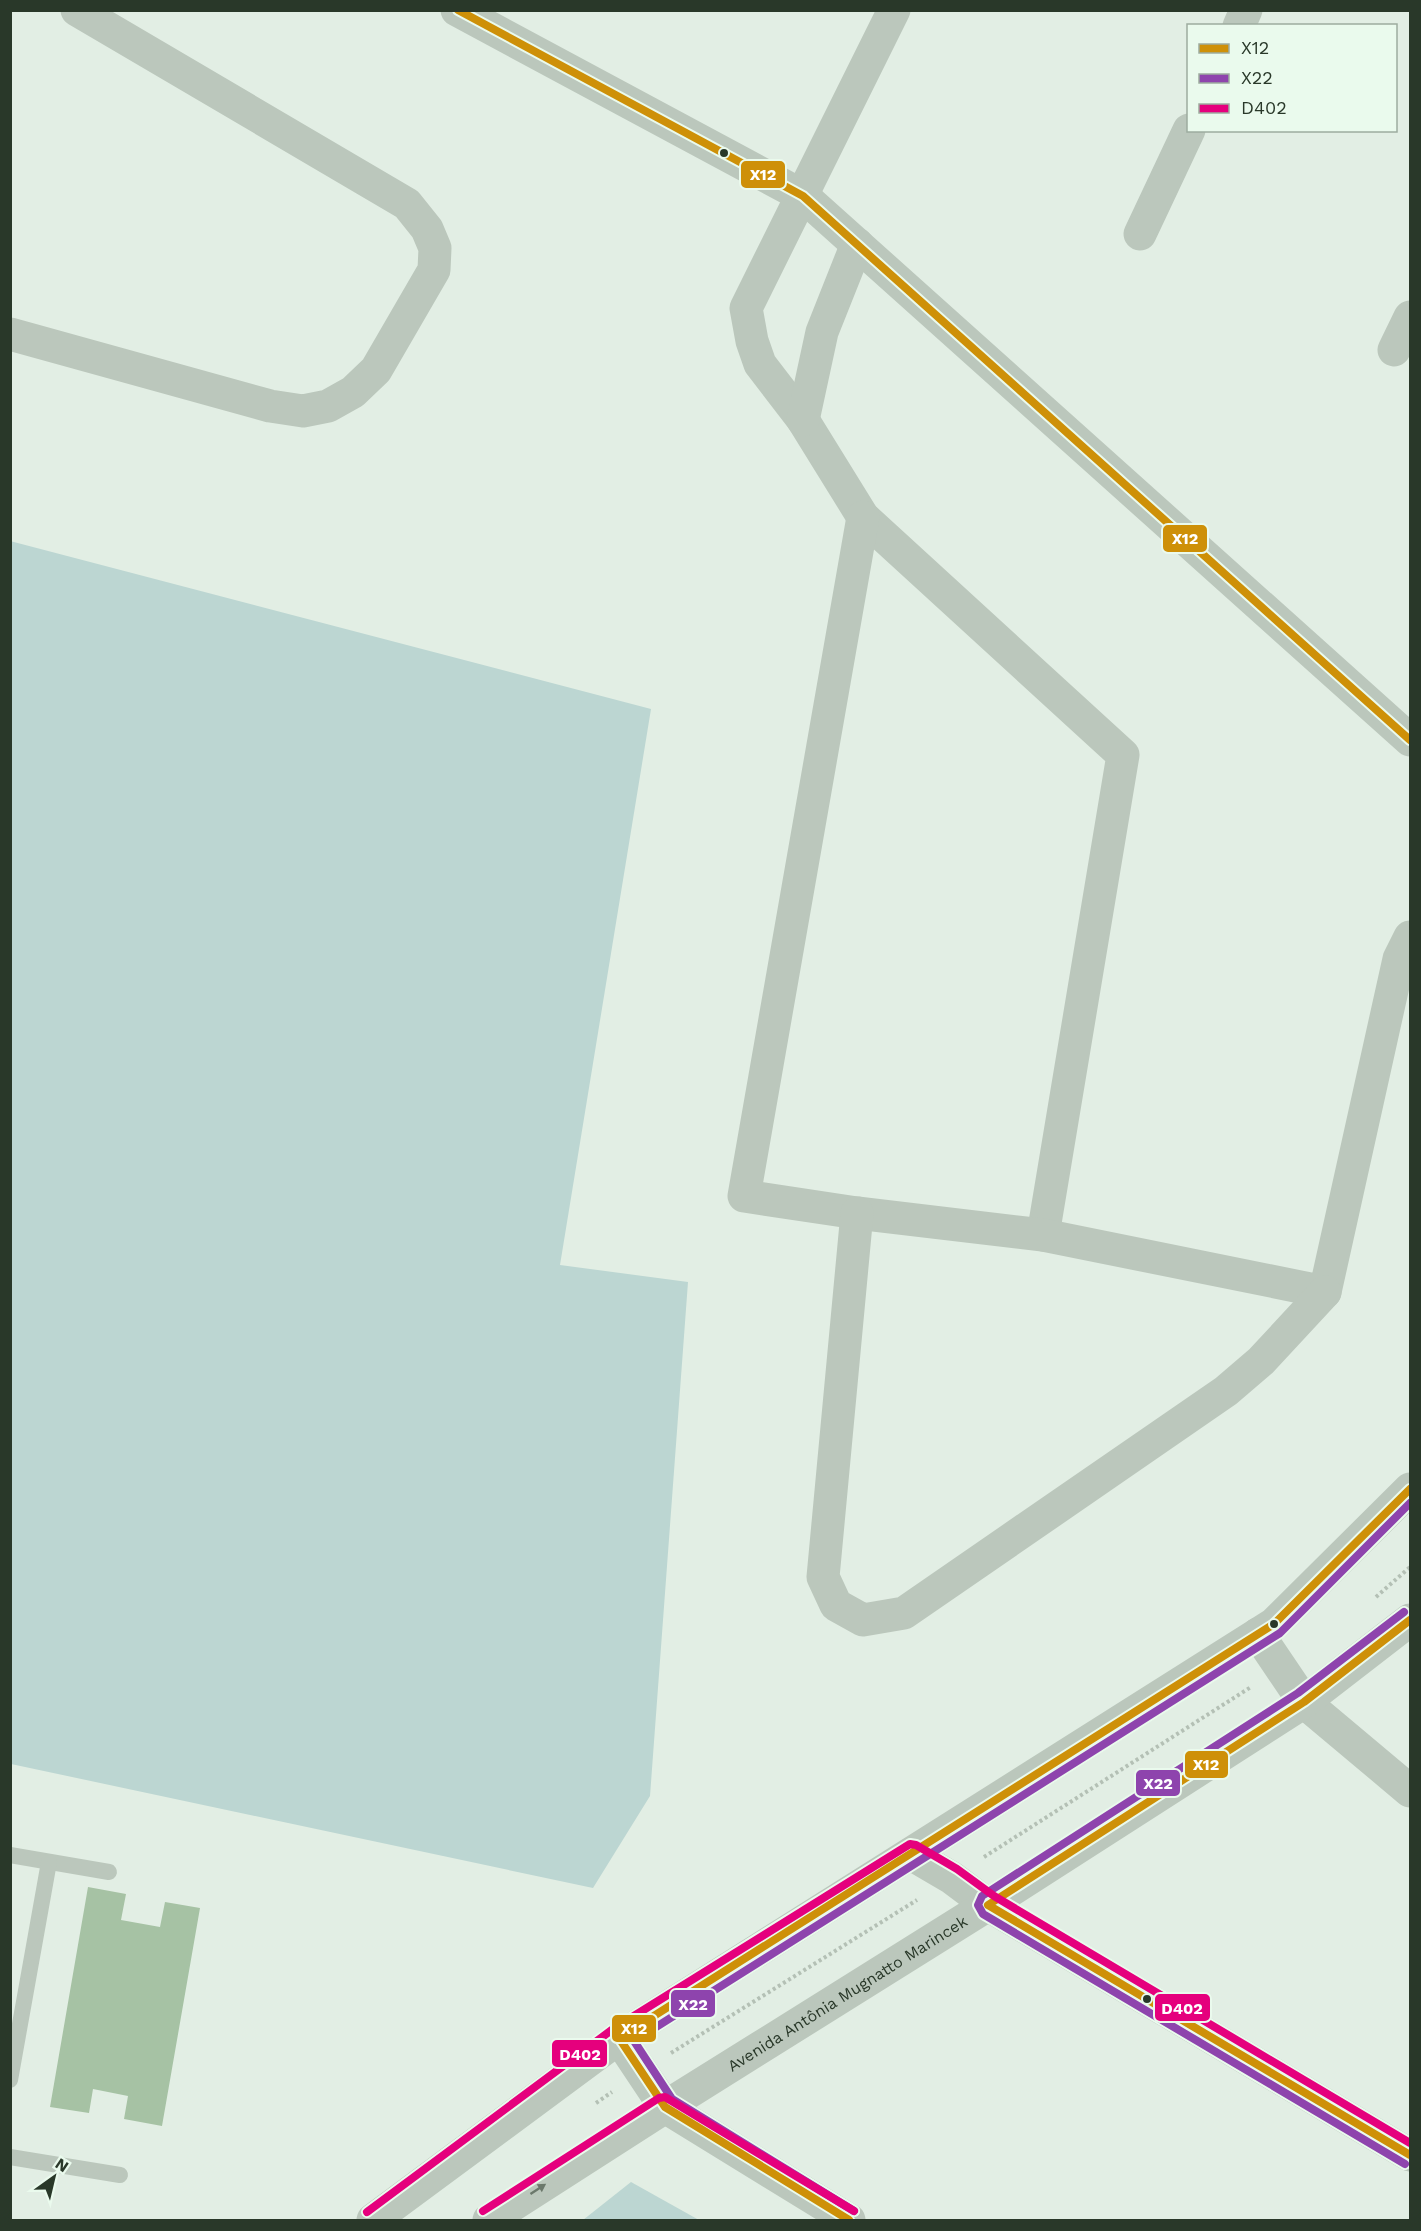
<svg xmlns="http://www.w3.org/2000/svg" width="1421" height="2231" font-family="'Work Sans',sans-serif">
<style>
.green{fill:#bcd6d2}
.building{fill:#a6c2a4}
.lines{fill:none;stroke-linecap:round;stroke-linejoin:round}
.path{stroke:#b4c0b5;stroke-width:4;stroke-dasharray:3 3;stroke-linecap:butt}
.service{stroke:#bbc7bc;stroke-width:16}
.minor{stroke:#bbc7bc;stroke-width:33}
.tertiary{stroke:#bbc7bc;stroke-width:33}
.bus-1-casing{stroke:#eafaed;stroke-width:12}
.bus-2-casing{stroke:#eafaed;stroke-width:12}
.bus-3-casing{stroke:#eafaed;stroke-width:12}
.bus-1{stroke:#ce9008;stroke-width:8}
.bus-2{stroke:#8e44ad;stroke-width:8}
.bus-3{stroke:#e5007d;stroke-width:8}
.oneway{fill:#6b786b}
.bus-dot{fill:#293829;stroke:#eafaed;stroke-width:2}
.labels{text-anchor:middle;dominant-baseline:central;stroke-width:4.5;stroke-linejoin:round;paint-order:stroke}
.street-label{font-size:16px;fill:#293829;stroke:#eafaed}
.line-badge{stroke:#eafaed;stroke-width:2}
.badge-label{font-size:16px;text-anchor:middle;font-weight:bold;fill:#fff}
</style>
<rect width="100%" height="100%" fill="#e2eee4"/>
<g class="green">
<polygon points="10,541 651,709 560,1265 688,1282 650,1796 593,1888 11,1764"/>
<polygon points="631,2182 699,2220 583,2220"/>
</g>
<polygon class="building" points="88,1887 126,1894 121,1920 160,1927 165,1902 200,1908 162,2126 124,2119 128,2096 93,2089 89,2113 50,2107"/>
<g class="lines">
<g class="path">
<polyline points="1376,1597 1410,1567"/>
<polyline points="984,1857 1251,1687"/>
<polyline points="671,2053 917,1900"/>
<polyline points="596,2103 612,2092"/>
</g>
<g class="service">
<polyline points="10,1855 109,1872"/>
<polyline points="10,2080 49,1862"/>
<polyline points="10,2157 120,2175"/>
</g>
<g class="minor">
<polyline points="457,10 803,196 1410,740"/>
<polyline points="894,10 746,308 752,341 760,364 803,420 863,517 1123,755 1043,1235"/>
<polyline points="1239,26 1246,10"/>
<polyline points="1140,234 1189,130"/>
<polyline points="10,334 270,406 303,411 328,406 353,392 376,370 434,270 435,248 427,229 407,204 77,10"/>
<polyline points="1394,350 1410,317"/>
<polyline points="803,420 822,332 857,244"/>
<polyline points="863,517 744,1196 857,1213 1043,1235 1325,1292 1399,959 1410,937"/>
<polyline points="857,1213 823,1577 836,1605 863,1620 904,1613 1226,1391 1261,1361 1325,1292"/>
<polyline points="1258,1634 1304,1702 1410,1791"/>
<polyline points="911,1854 952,1878 988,1905 1410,2155"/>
</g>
<g class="tertiary">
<polyline points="619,2038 665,2107 849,2220"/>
<polyline points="373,2220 619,2038 1274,1624 1410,1489"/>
<path id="s1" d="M489,2220L665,2107L988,1905L1304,1702L1410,1620"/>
</g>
<defs>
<g id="bus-1">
<polyline points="458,10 803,196 1410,740"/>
<polyline points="1410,1620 1304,1702 988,1905 1410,2155"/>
<polyline points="849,2220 665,2107 619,2038 1274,1624 1410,1489"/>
</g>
<g id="bus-2">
<polyline points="1404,1612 1298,1693 982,1896 978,1905 983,1914 1405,2164"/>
<polyline points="854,2211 672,2099 634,2041 1280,1633 1410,1503"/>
</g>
<g id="bus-3">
<polyline points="483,2211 659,2098 665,2097 854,2211"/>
<polyline points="367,2212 613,2029 910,1844 916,1845 957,1869 994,1896 1410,2143"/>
</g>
</defs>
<use href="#bus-1" class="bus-1-casing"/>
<use href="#bus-2" class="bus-2-casing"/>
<use href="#bus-3" class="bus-3-casing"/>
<use href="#bus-1" class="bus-1"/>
<use href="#bus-2" class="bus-2"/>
<use href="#bus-3" class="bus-3"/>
</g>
<defs><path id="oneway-solid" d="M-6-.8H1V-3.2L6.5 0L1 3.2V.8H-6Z" transform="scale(1.5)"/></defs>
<use class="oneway" href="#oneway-solid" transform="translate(538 2189) rotate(-33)"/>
<g class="bus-dot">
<circle cx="724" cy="153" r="5"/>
<circle cx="1274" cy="1624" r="5"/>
<circle cx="1147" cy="1999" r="5"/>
</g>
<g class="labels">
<g class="street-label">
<text stroke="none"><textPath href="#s1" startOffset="424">Avenida Antônia Mugnatto Marincek</textPath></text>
</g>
</g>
<g class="line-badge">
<rect x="740" y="160" width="46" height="29" rx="6" fill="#ce9008"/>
<rect x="1162" y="524" width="46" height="29" rx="6" fill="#ce9008"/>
<rect x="1184" y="1750" width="45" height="29" rx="6" fill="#ce9008"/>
<rect x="1135" y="1769" width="46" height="28" rx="6" fill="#8e44ad"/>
<rect x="670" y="1989" width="46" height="29" rx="6" fill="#8e44ad"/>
<rect x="1154" y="1993" width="57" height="29" rx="6" fill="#e5007d"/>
<rect x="611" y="2014" width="46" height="29" rx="6" fill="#ce9008"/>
<rect x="551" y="2039" width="57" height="29" rx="6" fill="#e5007d"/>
</g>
<g class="badge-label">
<text x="763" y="180">X12</text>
<text x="1185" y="544">X12</text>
<text x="1206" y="1770">X12</text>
<text x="1158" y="1789">X22</text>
<text x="693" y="2010">X22</text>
<text x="1182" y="2014">D402</text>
<text x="634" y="2034">X12</text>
<text x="580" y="2060">D402</text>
</g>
<rect width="1421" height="2231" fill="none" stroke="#293829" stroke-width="24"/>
<rect x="1187" y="24" width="210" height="108" fill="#eafaed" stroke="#9dac9f" stroke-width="1.5"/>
<rect x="1199" y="44" width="30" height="9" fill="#ce9008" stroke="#9dac9f" stroke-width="1.5"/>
<text x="1241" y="54" font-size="18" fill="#293829">X12</text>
<rect x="1199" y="74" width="30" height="9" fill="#8e44ad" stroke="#9dac9f" stroke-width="1.5"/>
<text x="1241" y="84" font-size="18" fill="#293829">X22</text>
<rect x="1199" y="104" width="30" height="9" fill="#e5007d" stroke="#9dac9f" stroke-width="1.5"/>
<text x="1241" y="114" font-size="18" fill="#293829">D402</text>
<g transform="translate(54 2177) rotate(34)" stroke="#eafaed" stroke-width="4.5" paint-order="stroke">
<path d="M0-4.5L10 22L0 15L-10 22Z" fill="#293829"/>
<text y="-9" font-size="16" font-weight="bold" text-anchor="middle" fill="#293829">N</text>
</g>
</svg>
